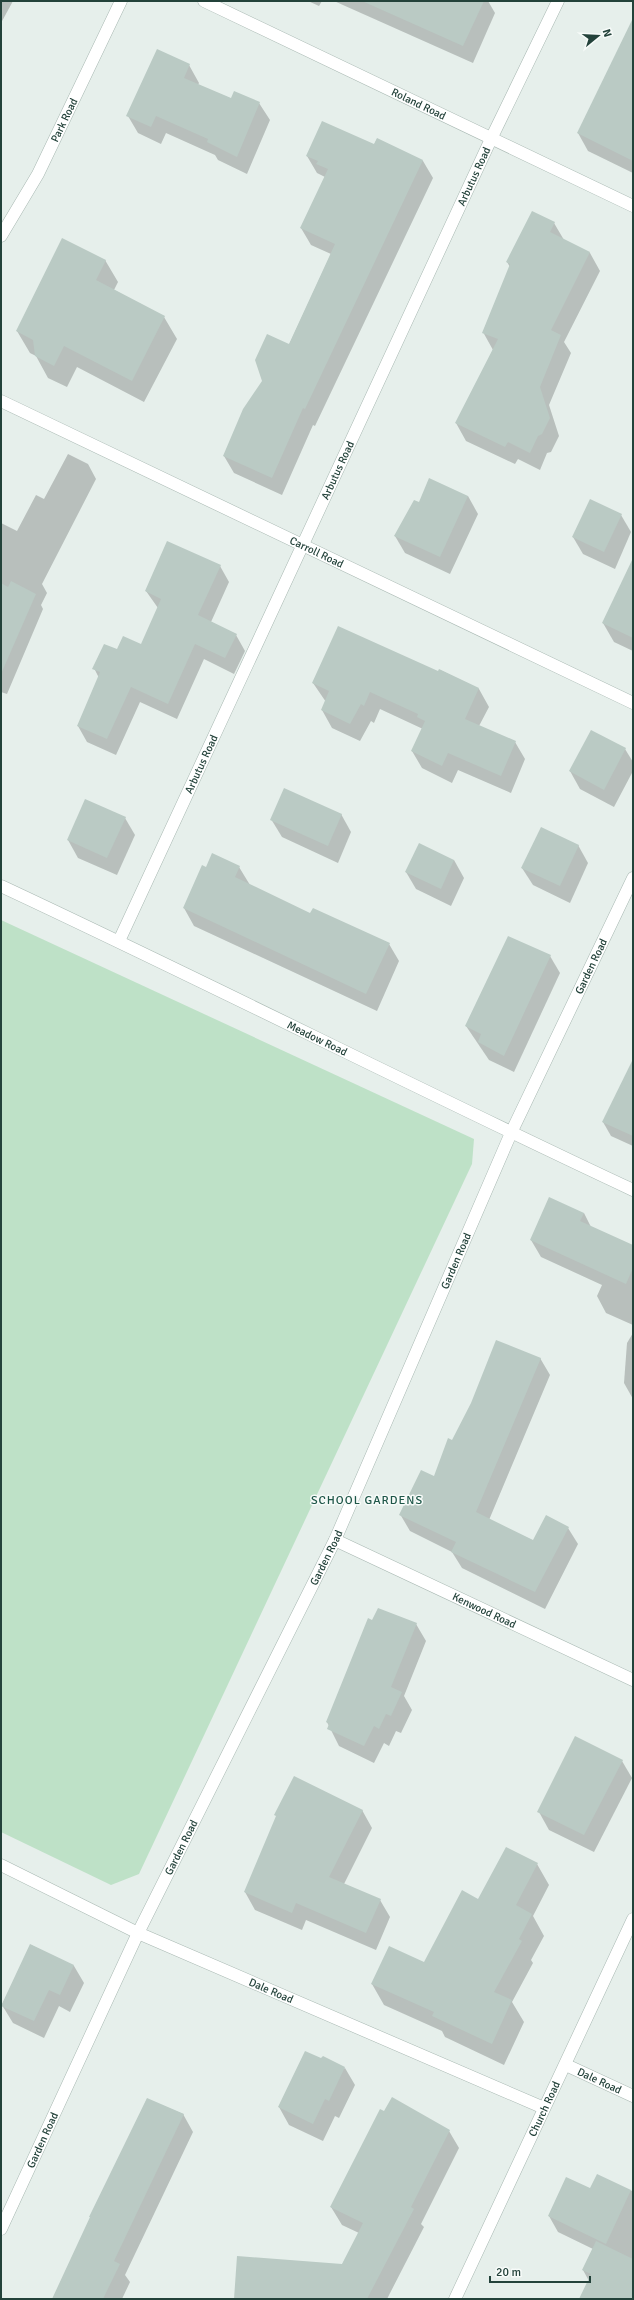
<svg xmlns="http://www.w3.org/2000/svg" width="634" height="2300" font-family="Signika,sans-serif">
<style>
.green{fill:#bee1c7}
.shadow{fill:#0003}
.building{fill:#bacac4}
.lines{fill:none;stroke-linecap:round;stroke-linejoin:round}
.street-casing{stroke:#a8b8b2;stroke-width:13}
.street{stroke:#fff;stroke-width:12}
.labels{text-anchor:middle;dominant-baseline:central;stroke-width:3;stroke-linejoin:round;paint-order:stroke}
.street-label{font-size:11px;fill:#23423a;stroke:#f7fbf9}
.neighbourhood-label{font-size:12px;letter-spacing:1px;fill:#1e5648;stroke:#f7fbf9}
</style>
<rect width="100%" height="100%" fill="#e6efeb"/>
<polygon class="green" points="1,920 474,1139 472,1164 139,1874 111,1885 1,1832"/>
<g class="shadow">
<polygon points="1,1 13,1 1,23"/>
<polygon points="308,1 322,1 319,6"/>
<polygon points="334,1 488,1 495,13 473,63"/>
<polygon points="633,24 633,173 588,151 578,133"/>
<polygon points="189,65 199,83 198,85 232,99 259,103 270,120 247,174 218,160 215,155 166,133 161,144 138,133 128,116"/>
<polygon points="377,139 423,161 433,178 315,426 313,425 282,495 234,473 224,456 289,345 331,254 311,245 301,228 325,177 317,173 307,156 374,145"/>
<polygon points="554,223 564,240 590,253 600,271 564,342 571,353 549,405 559,436 551,452 547,453 540,470 518,459 515,464 466,441 456,423 493,350 483,332 510,267 507,262"/>
<polygon points="105,260 118,282 114,290 164,317 177,339 144,402 77,367 67,387 48,378 36,356 30,353 17,331"/>
<polygon points="68,454 88,464 96,479 42,584 47,593 41,605 43,609 7,694 1,692 1,523 17,531 36,495 44,499"/>
<polygon points="468,496 478,514 450,574 405,553 395,536 419,503"/>
<polygon points="621,515 631,532 615,569 583,554 573,537"/>
<polygon points="220,566 229,582 211,622 236,635 245,651 234,674 204,659 177,719 140,702 116,755 87,742 78,726 99,678 94,668 118,651 142,646 158,608 146,591"/>
<polygon points="633,568 633,651 614,642 603,623"/>
<polygon points="440,670 479,689 489,707 479,726 515,742 525,759 511,793 458,770 452,783 422,768 412,751 423,729 380,709 374,723 371,721 360,741 332,728 322,710 326,702 313,683 439,672"/>
<polygon points="625,749 633,762 633,771 614,807 580,789 570,771"/>
<polygon points="341,814 351,832 338,863 282,837 271,819"/>
<polygon points="125,818 135,835 117,875 78,858 68,840"/>
<polygon points="578,845 588,863 570,903 533,885 522,868"/>
<polygon points="454,860 464,878 451,906 416,889 406,872"/>
<polygon points="239,867 250,885 311,915 389,944 399,961 377,1011 194,926 184,908 206,868"/>
<polygon points="550,956 560,973 514,1072 489,1060 466,1026"/>
<polygon points="633,1079 633,1146 611,1136 603,1122"/>
<polygon points="584,1213 591,1227 633,1246 633,1325 606,1313 597,1296 602,1285 541,1257 531,1240"/>
<polygon points="633,1333 633,1399 624,1383 627,1343"/>
<polygon points="540,1358 550,1375 489,1520 534,1541 568,1528 578,1544 545,1609 462,1568 452,1552 410,1531 400,1514 435,1478 453,1441"/>
<polygon points="373,1621 416,1624 426,1641 404,1696 412,1710 401,1733 396,1731 389,1746 384,1743 374,1763 339,1746 327,1722"/>
<polygon points="622,1761 632,1778 594,1852 549,1830 539,1812"/>
<polygon points="362,1810 372,1828 344,1884 380,1900 390,1917 376,1950 306,1920 302,1930 255,1910 245,1892"/>
<polygon points="537,1864 549,1885 533,1916 544,1936 531,1960 533,1963 512,2002 524,2022 504,2065 445,2037 442,2031 384,2005 372,1984 425,1963 479,1900"/>
<polygon points="31,1945 74,1966 84,1983 70,2012 59,2006 44,2038 13,2023 2,2005"/>
<polygon points="345,2068 355,2085 339,2118 335,2116 323,2141 289,2125 279,2107"/>
<polygon points="147,2099 183,2114 193,2132 125,2275 130,2282 122,2299 53,2299"/>
<polygon points="385,2112 449,2131 459,2148 421,2224 424,2227 387,2299 236,2299 342,2265 359,2233 342,2225 331,2207"/>
<polygon points="590,2190 628,2190 633,2191 633,2299 580,2299 589,2281 583,2270 593,2249 558,2232 549,2216"/>
</g>
<g class="building">
<polygon points="362,1 484,1 463,46"/>
<polygon points="633,18 633,161 577,133"/>
<polygon points="157,49 190,64 184,78 231,98 234,91 260,102 237,157 207,142 208,139 156,116 151,127 126,116"/>
<polygon points="322,121 374,144 377,138 423,160 305,409 303,408 272,478 223,456 243,409 262,381 255,360 267,334 289,344 335,244 300,228 328,169 316,164 318,161 306,156"/>
<polygon points="532,211 555,222 550,232 590,252 551,330 561,335 540,387 550,418 542,434 538,436 530,453 508,442 505,447 455,423 498,339 482,333 510,264 506,262"/>
<polygon points="62,238 106,260 96,280 165,316 132,381 64,346 54,366 35,356 33,340 16,331"/>
<polygon points="429,478 468,496 440,557 394,536 414,500 419,502"/>
<polygon points="590,499 622,514 604,552 572,537"/>
<polygon points="167,541 221,565 198,615 237,634 225,658 195,644 168,704 131,687 107,739 77,726 100,672 92,669 104,644 117,649 123,636 141,644 161,599 145,591"/>
<polygon points="633,558 633,638 602,623"/>
<polygon points="11,581 36,594 1,674 1,583 8,587"/>
<polygon points="338,626 438,671 439,669 479,688 465,719 516,741 501,776 448,753 442,766 411,751 425,721 417,717 418,714 370,692 364,706 361,704 350,724 321,710 329,691 312,683"/>
<polygon points="591,730 626,748 604,790 569,771"/>
<polygon points="284,788 342,814 328,846 270,820"/>
<polygon points="85,799 126,817 107,858 67,840"/>
<polygon points="541,827 579,845 560,886 521,868"/>
<polygon points="419,843 454,860 441,889 405,872"/>
<polygon points="212,853 240,866 235,877 310,913 313,908 390,943 366,994 183,908 202,865 206,867"/>
<polygon points="508,936 551,955 504,1056 478,1042 481,1034 465,1026"/>
<polygon points="633,1059 633,1136 602,1122"/>
<polygon points="549,1197 584,1213 580,1221 633,1245 633,1268 626,1284 530,1240"/>
<polygon points="496,1340 541,1358 476,1512 533,1540 546,1515 569,1527 535,1592 451,1552 456,1542 399,1515 421,1470 434,1476 448,1438 452,1440 471,1403"/>
<polygon points="378,1608 417,1623 391,1687 402,1692 391,1716 386,1714 379,1729 374,1726 364,1746 327,1729 329,1724 326,1722 368,1618 372,1620"/>
<polygon points="575,1736 623,1760 584,1835 537,1812"/>
<polygon points="294,1776 363,1810 329,1877 381,1899 366,1933 296,1903 292,1913 244,1892 276,1816 274,1815"/>
<polygon points="506,1847 538,1863 516,1905 532,1914 519,1939 522,1941 494,1992 512,2000 492,2044 432,2016 434,2012 371,1984 389,1946 424,1962 462,1890 478,1899"/>
<polygon points="30,1944 74,1965 60,1995 49,1990 34,2021 1,2006"/>
<polygon points="305,2051 321,2058 323,2056 345,2067 329,2101 325,2099 313,2124 278,2107"/>
<polygon points="392,2097 450,2130 411,2207 414,2209 367,2299 234,2299 237,2256 342,2264 363,2223 330,2207 380,2109 384,2111"/>
<polygon points="147,2098 184,2114 114,2261 120,2264 103,2299 52,2299 90,2217 89,2217"/>
<polygon points="597,2174 631,2190 606,2244 548,2216 566,2177 590,2188"/>
<polygon points="596,2241 633,2259 633,2299 579,2299 591,2274 582,2270"/>
</g>
<g class="lines">
<defs>
<g id="street">
<path id="s1" d="M204,1L633,206"/>
<path id="s2" d="M1,236L38,174L121,1"/>
<path id="s3" d="M1,401L633,703"/>
<path id="s4" d="M1,886C213,985 421,1091 633,1190"/>
<path id="s5" d="M119,941L491,139L558,1"/>
<path id="s6" d="M335,1540L633,1680"/>
<path id="s7" d="M1,1865L138,1933L544,2108"/>
<path id="s8" d="M566,2065L633,2096"/>
<path id="s9" d="M1,2229L138,1933L335,1540L511,1133L633,878"/>
<path id="s10" d="M455,2299L633,1919"/>
</g>
</defs>
<use href="#street" class="street-casing"/>
<use href="#street" class="street"/>
</g>
<g class="labels">
<g class="street-label">
<text stroke="none"><textPath href="#s1" startOffset="238">Roland Road</textPath></text>
<text stroke="none"><textPath href="#s2" startOffset="132">Park Road</textPath></text>
<text stroke="none"><textPath href="#s5" startOffset="843">Arbutus Road</textPath></text>
<text stroke="none"><textPath href="#s5" startOffset="519">Arbutus Road</textPath></text>
<text stroke="none"><textPath href="#s3" startOffset="350">Carroll Road</textPath></text>
<text stroke="none"><textPath href="#s5" startOffset="195">Arbutus Road</textPath></text>
<text stroke="none"><textPath href="#s9" startOffset="1394">Garden Road</textPath></text>
<text stroke="none"><textPath href="#s4" startOffset="351">Meadow Road</textPath></text>
<text stroke="none"><textPath href="#s9" startOffset="1070">Garden Road</textPath></text>
<text stroke="none"><textPath href="#s9" startOffset="746">Garden Road</textPath></text>
<text stroke="none"><textPath href="#s6" startOffset="165">Kenwood Road</textPath></text>
<text stroke="none"><textPath href="#s9" startOffset="422">Garden Road</textPath></text>
<text stroke="none"><textPath href="#s7" startOffset="298">Dale Road</textPath></text>
<text stroke="none"><textPath href="#s8" startOffset="37">Dale Road</textPath></text>
<text stroke="none"><textPath href="#s10" startOffset="210">Church Road</textPath></text>
<text stroke="none"><textPath href="#s9" startOffset="98">Garden Road</textPath></text>
</g>
<g class="neighbourhood-label">
<text x="367" y="1500">SCHOOL GARDENS</text>
</g>
</g>
<rect width="634" height="2300" fill="none" stroke="#23423a" stroke-width="4"/>
<g transform="translate(598 36) rotate(72)" stroke="#f7fbf9" stroke-width="3" paint-order="stroke">
<path d="M0-3L7 15L0 10L-7 15Z" fill="#23423a"/>
<text y="-6" font-size="11" font-weight="bold" text-anchor="middle" fill="#23423a">N</text>
</g>
<path d="M490 2276v6h100v-6" fill="none" stroke="#23423a" stroke-width="2"/>
<text x="496" y="2276" font-size="12" fill="#23423a" stroke="#f7fbf9" stroke-width="3" paint-order="stroke">20 m</text>
</svg>
